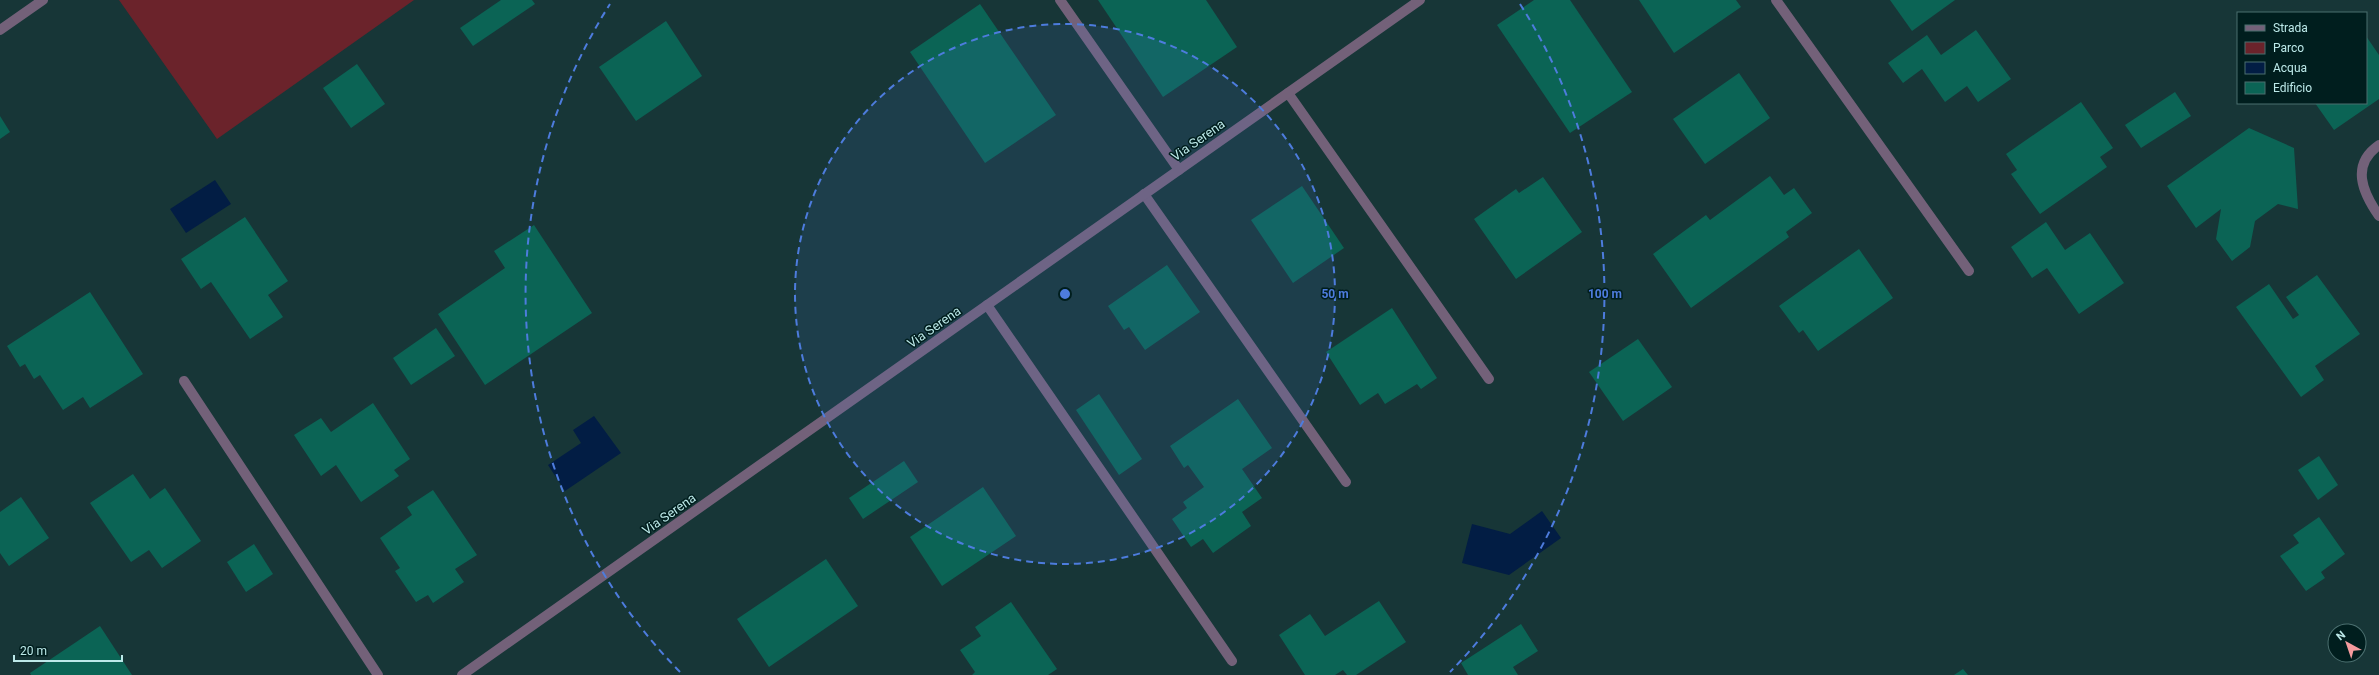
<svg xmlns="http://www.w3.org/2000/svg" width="2379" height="675" font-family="Roboto,sans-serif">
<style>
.green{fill:#6b232b}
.water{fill:#021d44}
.building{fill:#0b6455}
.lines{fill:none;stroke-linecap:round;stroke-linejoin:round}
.street{stroke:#736179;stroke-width:10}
.ring{fill:none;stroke:#4d7cdd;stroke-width:2;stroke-dasharray:7 5}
.labels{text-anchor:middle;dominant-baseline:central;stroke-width:3;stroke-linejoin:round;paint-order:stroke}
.street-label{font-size:13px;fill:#bce9e9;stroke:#001e1e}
.centre{fill:#4d7cdd;stroke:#001e1e;stroke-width:2}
.ring-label{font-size:12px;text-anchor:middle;font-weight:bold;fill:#4d7cdd;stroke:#001e1e;stroke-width:3;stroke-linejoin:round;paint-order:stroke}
</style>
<rect width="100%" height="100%" fill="#173637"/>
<polygon class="green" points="119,0 414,0 217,139"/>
<g class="water">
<polygon points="215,180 231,204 186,233 170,209"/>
<polygon points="594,416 621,453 565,491 548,465 581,443 573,430"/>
<polygon points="1542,511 1561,538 1509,575 1462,563 1472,524 1510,534"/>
</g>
<g class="building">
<polygon points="501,0 532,0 535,4 473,46 460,28"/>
<polygon points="1098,0 1206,0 1237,47 1163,97"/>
<polygon points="1534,0 1570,0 1632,92 1570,133 1497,25"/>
<polygon points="1639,0 1736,0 1741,7 1674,53"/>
<polygon points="1890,0 1955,0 1912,31"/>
<polygon points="980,4 1056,115 985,163 910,52"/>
<polygon points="666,21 702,76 636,121 599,67"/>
<polygon points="1976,30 2011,79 1978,102 1967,86 1945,102 1922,69 1903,83 1888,63 1927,35 1941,55"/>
<polygon points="2366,36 2379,55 2379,99 2334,130 2315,103 2366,103"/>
<polygon points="357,64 385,104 351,128 323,88"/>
<polygon points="1739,73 1770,118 1705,164 1673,119"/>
<polygon points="2175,92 2191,116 2141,148 2125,125"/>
<polygon points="2081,102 2113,148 2100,157 2107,167 2040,214 2011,174 2017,170 2006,154"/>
<polygon points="0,116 10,132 0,139"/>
<polygon points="2249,128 2294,148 2298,209 2278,204 2255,221 2250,247 2232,261 2216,239 2221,209 2196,228 2167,186"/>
<polygon points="1770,176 1784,195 1794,188 1812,213 1786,232 1789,237 1691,308 1653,254 1706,215 1710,220"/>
<polygon points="1543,177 1582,232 1516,279 1474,219 1516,189 1519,193"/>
<polygon points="1302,186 1344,248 1293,283 1251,220"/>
<polygon points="245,217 288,281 268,295 283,317 250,339 211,282 201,289 181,259"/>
<polygon points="2046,222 2065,250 2090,233 2124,283 2079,314 2047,268 2032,278 2011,247"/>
<polygon points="534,225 592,313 485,385 438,314 505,268 494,251"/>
<polygon points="1859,249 1893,298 1818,351 1803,330 1799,333 1779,306"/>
<polygon points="1167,265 1200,312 1145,350 1129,327 1124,330 1108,306"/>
<polygon points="2317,275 2360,334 2315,366 2324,380 2301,397 2236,307 2269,284 2293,319 2299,315 2286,297"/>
<polygon points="90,292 143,374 90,408 83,397 63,410 40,375 34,379 25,364 20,367 7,346"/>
<polygon points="1392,308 1437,378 1421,389 1417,384 1385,404 1378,393 1360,405 1326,352"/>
<polygon points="436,328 455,356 411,385 393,358"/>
<polygon points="1638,339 1672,387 1623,421 1589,372"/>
<polygon points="1099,394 1142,459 1119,475 1076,410"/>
<polygon points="1238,399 1272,448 1242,469 1262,498 1242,512 1251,526 1213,553 1203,539 1191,547 1172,519 1187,508 1183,502 1204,487 1188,465 1184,468 1170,446"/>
<polygon points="373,403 410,459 394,470 399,476 361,502 336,465 321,476 294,435 321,418 331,432"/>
<polygon points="2319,456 2338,485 2318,500 2298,470"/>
<polygon points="904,461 918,482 863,519 849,498"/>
<polygon points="133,474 150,499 165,488 201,541 162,568 149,550 131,562 90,503"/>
<polygon points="983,487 1016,536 942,586 910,537"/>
<polygon points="433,490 477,555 455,569 464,582 433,603 428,595 416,602 395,571 400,568 380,538 412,515 407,507"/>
<polygon points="21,497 49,538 9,566 0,553 0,512"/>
<polygon points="2319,517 2345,554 2321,572 2325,578 2306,591 2280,556 2299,543 2293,535"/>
<polygon points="254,544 273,574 246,592 227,562"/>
<polygon points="826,559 858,606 769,667 737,619"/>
<polygon points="1379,601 1406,642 1356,675 1347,675 1343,670 1335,675 1305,675 1279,635 1310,614 1325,636"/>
<polygon points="1011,602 1057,669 1048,675 972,675 975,672 960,650 981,636 975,627"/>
<polygon points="1521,624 1538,651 1513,667 1518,675 1468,675 1461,663"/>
<polygon points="100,626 132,675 31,675 30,673"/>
<polygon points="1963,669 1968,675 1954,675"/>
</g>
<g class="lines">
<g class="street">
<polyline points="1060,0 1179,170"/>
<polyline points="1776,0 1969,271"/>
<polyline points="0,30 43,0"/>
<polyline points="1288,93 1489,379"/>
<path d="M2379,145C2350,165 2363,193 2379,216"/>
<polyline points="1144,194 1346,482"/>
<polyline points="987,305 1232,661"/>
<polyline points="184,381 378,675"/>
<polyline points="462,675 1420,0"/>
</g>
</g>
<circle cx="1065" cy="294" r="270" fill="#4d7cdd" fill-opacity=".12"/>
<g class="ring">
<circle cx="1065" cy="294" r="270"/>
<path d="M680 672A540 540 0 0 1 610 4M1520 4A540 540 0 0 1 1450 672"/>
</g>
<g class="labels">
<g class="street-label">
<text transform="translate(1198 140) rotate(-35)">Via Serena</text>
<text transform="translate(934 327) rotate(-35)">Via Serena</text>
<text transform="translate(669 514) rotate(-35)">Via Serena</text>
</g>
</g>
<circle cx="1065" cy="294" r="6" class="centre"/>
<g class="ring-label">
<text x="1335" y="298">50 m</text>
<text x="1605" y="298">100 m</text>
</g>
<rect x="2237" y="12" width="130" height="92" fill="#001e1e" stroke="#4b6f6f"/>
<rect x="2245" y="25" width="20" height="6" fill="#736179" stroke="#4b6f6f"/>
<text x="2273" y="32" font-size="12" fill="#bce9e9">Strada</text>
<rect x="2245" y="42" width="20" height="12" fill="#6b232b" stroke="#4b6f6f"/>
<text x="2273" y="52" font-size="12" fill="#bce9e9">Parco</text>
<rect x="2245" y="62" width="20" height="12" fill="#021d44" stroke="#4b6f6f"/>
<text x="2273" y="72" font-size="12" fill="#bce9e9">Acqua</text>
<rect x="2245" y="82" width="20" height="12" fill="#0b6455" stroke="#4b6f6f"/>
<text x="2273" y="92" font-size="12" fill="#bce9e9">Edificio</text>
<g transform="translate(2347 643) rotate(320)"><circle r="19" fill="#001e1e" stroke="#4b6f6f"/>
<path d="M0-3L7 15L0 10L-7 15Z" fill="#f59b9e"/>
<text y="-6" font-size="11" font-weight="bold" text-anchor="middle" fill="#bce9e9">N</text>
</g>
<path d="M14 655v6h108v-6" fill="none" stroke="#bce9e9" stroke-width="2"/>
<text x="20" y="655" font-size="12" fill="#bce9e9" stroke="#001e1e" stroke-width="3" paint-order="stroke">20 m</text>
</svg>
